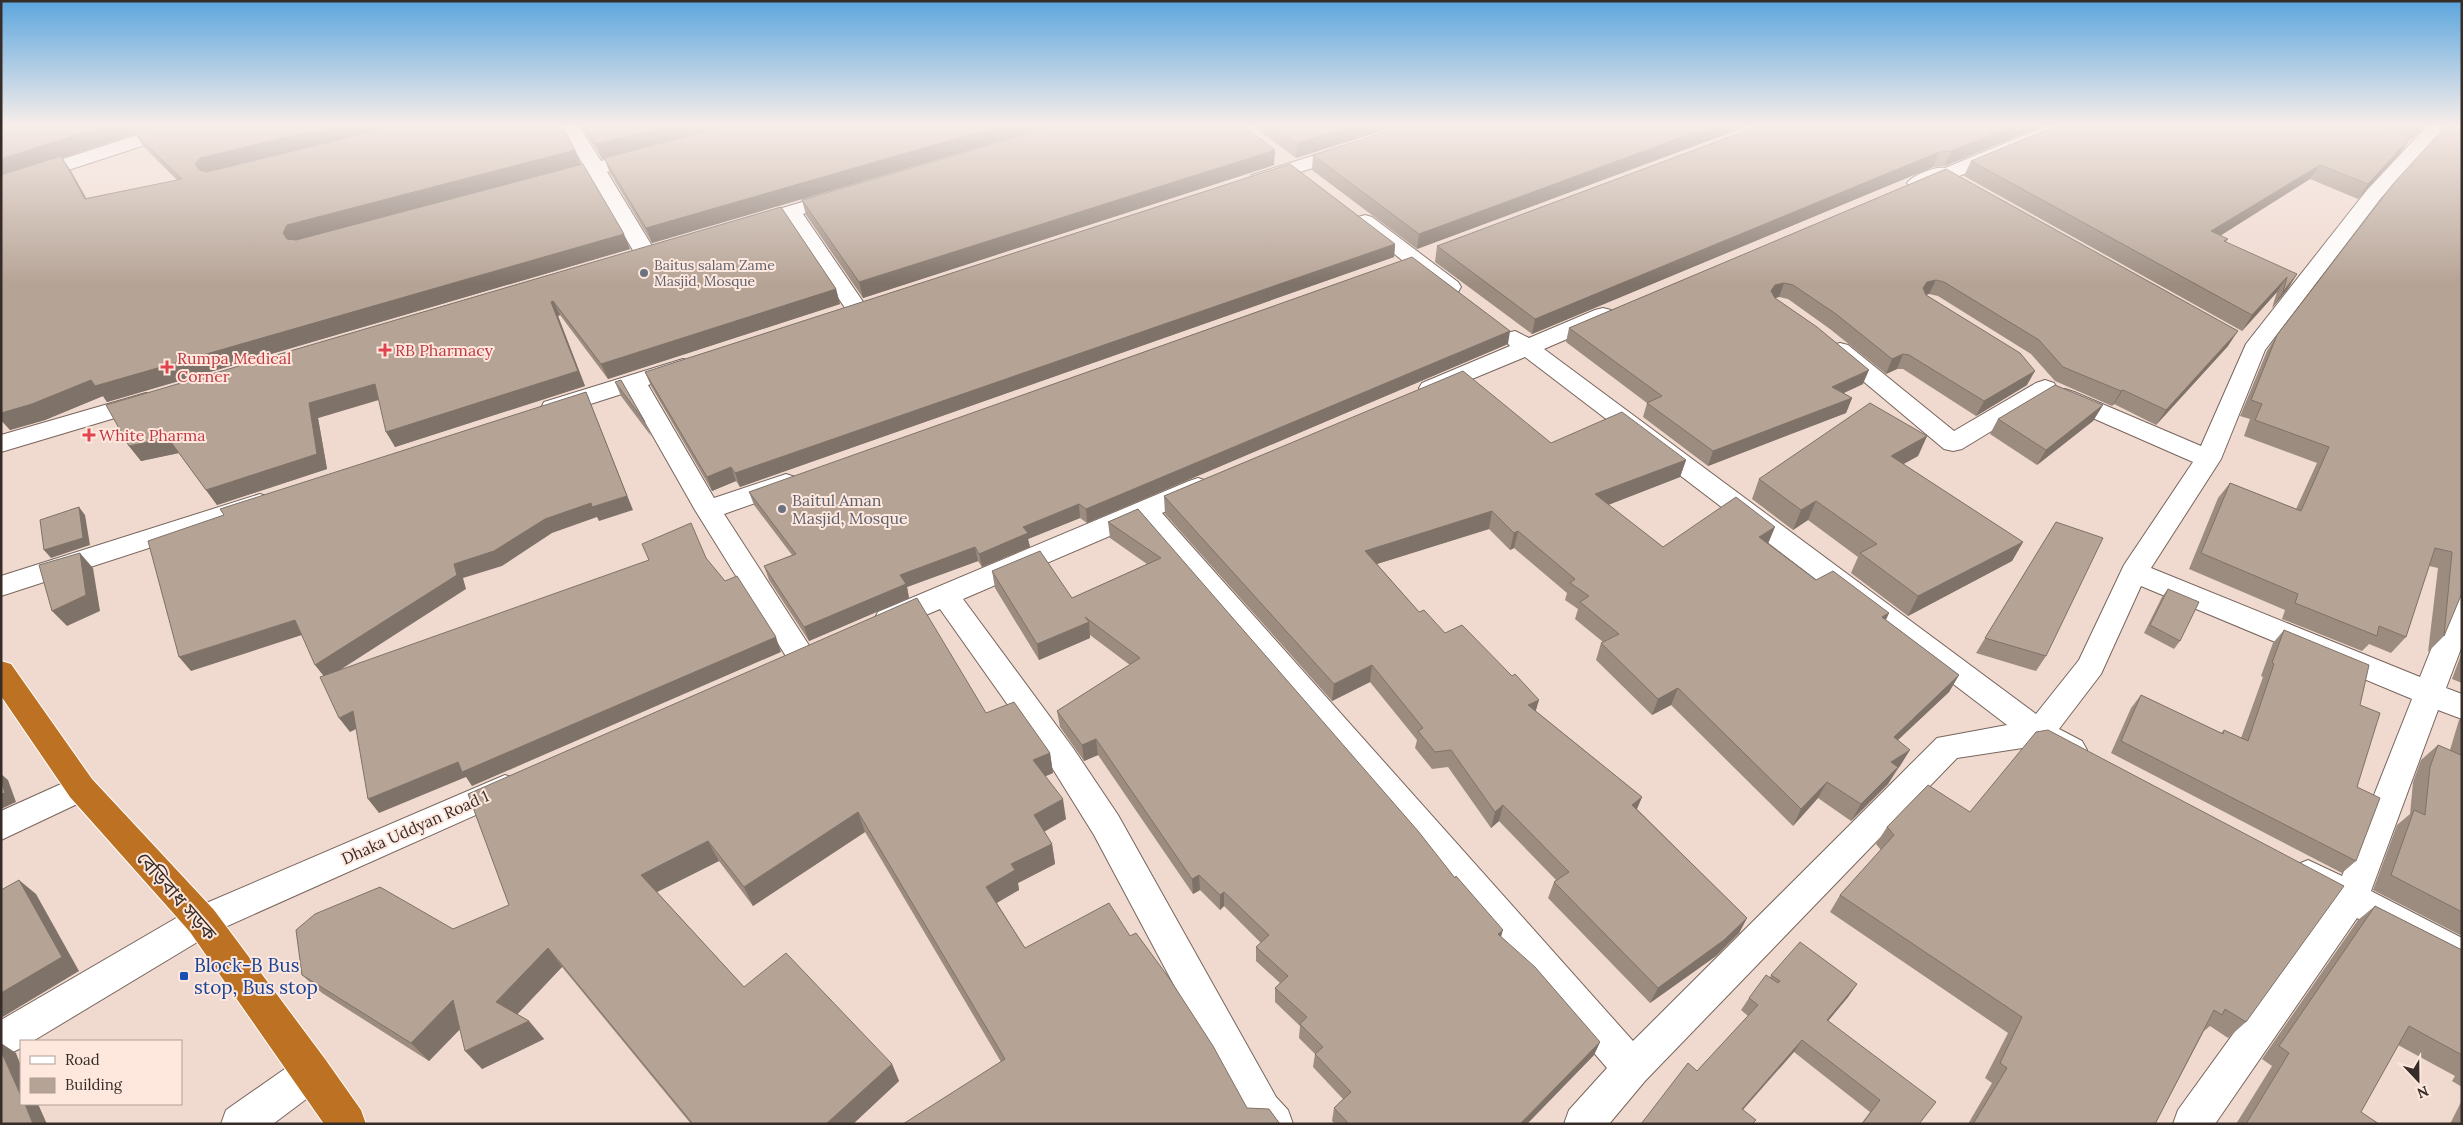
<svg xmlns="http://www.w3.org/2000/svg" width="2463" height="1125" font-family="Lora,'Noto Sans Bengali',serif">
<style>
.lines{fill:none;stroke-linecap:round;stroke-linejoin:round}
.minor-casing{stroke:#78655c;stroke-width:2}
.highway-casing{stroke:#fff;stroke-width:2}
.minor{fill:#fff;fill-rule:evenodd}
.highway{fill:#bd7223;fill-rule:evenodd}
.wall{fill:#9c8c80;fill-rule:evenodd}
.shaded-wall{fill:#7f7268}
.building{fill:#b5a395;stroke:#7f7268}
.worship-dot{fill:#6b7280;stroke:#fee7dd;stroke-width:2}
.health-dot{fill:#e0444e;stroke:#fee7dd;stroke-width:2}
.transit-dot{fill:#1a4fb4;stroke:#fee7dd;stroke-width:2}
.labels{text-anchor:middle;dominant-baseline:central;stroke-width:4;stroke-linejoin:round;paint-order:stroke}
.far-worship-label{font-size:14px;fill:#5b616d;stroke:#fee7dd;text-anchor:start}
.health-label{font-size:16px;fill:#be3a42;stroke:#fee7dd;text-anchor:start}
.worship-label{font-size:16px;fill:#5b616d;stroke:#fee7dd;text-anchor:start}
.street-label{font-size:16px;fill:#362d29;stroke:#fee7dd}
.near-street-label{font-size:19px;fill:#362d29;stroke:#fee7dd}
.near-transit-label{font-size:19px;fill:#164399;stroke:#fee7dd;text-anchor:start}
</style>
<rect width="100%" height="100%" fill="#f0dad0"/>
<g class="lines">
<defs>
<g id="minor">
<polygon points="165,126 193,126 191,130 1,192 1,179"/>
<polygon points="561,126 579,126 601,161 643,150 650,152 653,156 650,160 607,172 657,254 654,259 646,260 638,259 590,177 551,187 544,185 541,181 544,177 584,166"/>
<path d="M2047,126H2072L2070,130L1952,179L1941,180L1917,189L1910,187L1907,183C1913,175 1935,166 1945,168Z"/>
<polygon points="2427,126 2447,126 2381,198 2265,350 2221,459 2151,568 2420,677 2448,607 2452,600 2462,597 2462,646 2446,688 2462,694 2462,719 2438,710 2371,891 2462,938 2462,972 2357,918 2215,1124 2173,1124 2178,1110 2328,903 2296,885 2291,875 2296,865 2308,860 2342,876 2412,699 2141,586 2101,674 2059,729 2082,741 2087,750 2082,759 2071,763 2036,746 1957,758 1645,1081 1609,1124 1564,1124 1569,1110 1607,1068 1140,523 963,599 1073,748 1118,815 1276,1097 1288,1110 1293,1124 1248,1124 1094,835 1051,766 940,609 888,631 878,628 874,620 878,612 1189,481 1198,478 1207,481 1211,487 1207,493 1162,513 1633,1041 1937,738 2007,725 1525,357 1431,396 1422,393 1419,388 1422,383 1510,346 1503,338 1507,333 1515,331 1529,338 1595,310 1603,308 1611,310 1614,315 1611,320 1544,349 2036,714 2079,660 2124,565 2193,462 2056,402 2053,397 2056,392 2065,389 2074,392 2201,446 2246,344 2367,190"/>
<polygon points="1347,145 1354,147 1357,151 1354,155 1259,185 1252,183 1249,179 1252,175"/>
<polygon points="839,191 846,193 849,197 846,201 803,214 868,309 865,314 857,316 849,314 786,219 749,230 742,228 739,224 742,220"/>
<polygon points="1365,215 1372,217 1458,282 1461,287 1458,292 1450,294 1442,292 1358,225 1355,221 1358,217"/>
<polygon points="1840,343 1848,345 1954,431 2036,383 2045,380 2054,383 2057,388 2054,393 1962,449 1953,451 1944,449 1832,355 1828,350 1832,345"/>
<polygon points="683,359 691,361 695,366 691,371 648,385 714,498 786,474 795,477 799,483 795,489 724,514 812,650 817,658 812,666 802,669 792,666 695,510 628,392 553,416 544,414 541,408 544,402"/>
<polygon points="146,393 155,396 158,401 155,406 1,452 1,435"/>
<polygon points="260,494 269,497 273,503 269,509 1,596 1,576"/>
<polygon points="81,775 92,779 97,788 92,797 1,840 1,811"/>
<polygon points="505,775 516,779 521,788 516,797 214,932 33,1041 21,1041 21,1048 1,1058 1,1020 190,910"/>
<polygon points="312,1054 325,1059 331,1072 325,1085 273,1124 221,1124 226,1110 299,1059"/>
</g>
<polygon id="highway" points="1,661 11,664 92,779 214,910 325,1059 361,1110 366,1124 324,1124 190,932 70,797 1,696"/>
</defs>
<use href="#minor" class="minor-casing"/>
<use href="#highway" class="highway-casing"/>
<use href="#minor" class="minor"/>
<use href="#highway" class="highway"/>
</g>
<g class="wall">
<path d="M1,126L575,150L581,165L630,249L107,402L103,396L45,420L10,430L1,420ZM135,134L144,147L177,180L86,198L71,171L62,158Z"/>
<polygon points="581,126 1052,126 652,243 610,173 604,158 691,135 602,159"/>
<polygon points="1253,126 1397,126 1296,158"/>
<polygon points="1748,126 1417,249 1312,170 1313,155"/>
<polygon points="2042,126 1945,166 1933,167 1532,334 1435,262 1437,246"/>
<polygon points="2056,126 2425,126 2412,139 2410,138 2401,152 2358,199 2310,179 2220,236 2228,239 2226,242 2297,274 2287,290 2272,308 2277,292 2242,331 1964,176 1971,161"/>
<polygon points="2462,126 2462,596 2460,596 2444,636 2428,652 2438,568 2429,566 2406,637 2391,653 2369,644 2362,651 2282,619 2285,610 2189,569 2218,498 2230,483 2296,509 2317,463 2244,436 2250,419 2240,416 2267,351 2277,335"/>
<polygon points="1274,165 863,298 806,215 802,200"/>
<polygon points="1946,169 2228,346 2156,425 2114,404 2112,406 2055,381 2031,354 1938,296 1929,294 1926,295 2027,385 1976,416 1903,369 1897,369 1886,374 1830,329 1788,299 1779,297 1775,298 1863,384 1844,393 1852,398 1846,413 1708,466 1643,417 1647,403 1566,342 1569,328"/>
<polygon points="781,207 836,289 840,304 608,379 560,315 558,316 585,386 395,447 379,400 318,418 327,469 217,505 179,453 141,461 129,446"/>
<polygon points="1395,244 1394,257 740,487 736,481 712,491 651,386 645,372"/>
<polygon points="1508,344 1087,523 1080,518 1028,539 1030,547 982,567 978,561 907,587 909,598 809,641 769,580 764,566 792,555 754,505 749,492"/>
<polygon points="615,382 645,422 651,436 621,396"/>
<polygon points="2103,405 2093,421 2037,465 1990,434 1998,419"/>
<polygon points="1927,436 1918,456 1903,464 2023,542 2012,561 1908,616 1851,573 1858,557 1808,520 1793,530 1752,499 1759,479"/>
<polygon points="1551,443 1686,460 1680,477 1608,505 1663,547 1769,544 1816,580 1889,613 1886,620 1959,675 1949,692 1898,740 1900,766 1888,784 1851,821 1818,798 1793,826 1671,705 1652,715 1596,660 1601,643 1603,642 1575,619 1578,609 1565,600 1567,593 1514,548 1510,550 1489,529 1377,564 1419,612 1445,633 1536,711 1642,797 1637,809 1747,918 1739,933 1716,956 1650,1003 1548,898 1554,882 1556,880 1499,821 1491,828 1448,767 1432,769 1415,748 1417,740 1370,682 1332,701 1165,514 1164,496"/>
<polygon points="1138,509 1501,937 1600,1042 1594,1055 1527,1124 1335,1124 1332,1121 1334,1108 1343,1099 1313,1067 1315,1054 1299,1038 1300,1026 1275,1002 1275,988 1280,983 1256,961 1256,947 1261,943 1224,906 1220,910 1200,890 1193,894 1098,755 1084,761 1060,727 1057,711 1130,665 1090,635 1090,638 1039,660 995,588 992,571 1072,598 1147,564 1110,538 1108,522"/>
<polygon points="2056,522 2046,656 2036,671 1976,653"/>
<polygon points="2168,589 2180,641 2174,649 2144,633 2162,597"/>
<polygon points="2284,630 2360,705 2357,787 2356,861 2342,873 2111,753 2131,708 2141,695 2221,733 2224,730 2241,738 2263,677 2261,676 2273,643"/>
<polygon points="2462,652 2462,683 2452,679"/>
<polygon points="986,713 1050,753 1053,773 1045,776 1066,819 1044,832 1052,844 1055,864 1018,883 1019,890 997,903 1025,948 1130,936 1247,1108 1001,1062 865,832 753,906 719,861 657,892 744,987 892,1064 899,1081 853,1124 691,1124 562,967 517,1014 529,1021 544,1039 482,1069 460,1029 429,1061 322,993 302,975 453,929"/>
<polygon points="2462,717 2462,936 2373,890 2397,825 2410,814 2413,782 2421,760 2438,745 2450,750 2459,720"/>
<polygon points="1928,785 2246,1022 2228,1038 2210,1026 2204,1031 2155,1124 1968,1124 1992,1083 1985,1078 2008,1033 1830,912 1840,895 1881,850 1876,844 1887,827"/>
<polygon points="2375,906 2462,950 2462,1087 2452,1081 2455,1076 2398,1045 2361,1112 2379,1124 2236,1124 2272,1066 2262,1059 2358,920"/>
<polygon points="1771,975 1857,984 1848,997 1828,1021 1919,1124 1861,1124 1870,1112 1794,1052 1697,1071 1748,1016 1741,1010 1749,998 1770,977"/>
<polygon points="2462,1100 2462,1124 2450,1124"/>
</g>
<g class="shaded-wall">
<polygon points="104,126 159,126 62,158 71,171 95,214 1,177 1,159"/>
<polygon points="333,126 400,126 204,179 195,164 200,158"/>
<polygon points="666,126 727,126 602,159 596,144"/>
<polygon points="1000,126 1052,126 652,243 646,228"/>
<polygon points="1352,126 1397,126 1296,158 1297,143"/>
<polygon points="1712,126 1748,126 1417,249 1419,234"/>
<polygon points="2013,126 2042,126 1945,166 1951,151"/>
<polygon points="2421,126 2425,126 2412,139"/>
<polygon points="2411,137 2401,152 2358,199 2368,184"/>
<polygon points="575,150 581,165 291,248 283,233 287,225"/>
<polygon points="1275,150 1274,165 863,298 859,282"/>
<polygon points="1939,152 1933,167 1532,334 1535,319"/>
<polygon points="2320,165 2310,179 2202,247 2211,231"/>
<polygon points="624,234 630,249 107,402 103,396 45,420 10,430 1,420 1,413 91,380"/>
<polygon points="1395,244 1394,257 740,487 735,473"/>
<polygon points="2297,274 2287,290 2272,308 2283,292"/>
<polygon points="2287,277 2277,292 2242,331 2252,315"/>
<polygon points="1936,280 1929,294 1921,296 1923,288 1927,282"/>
<polygon points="1784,283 1779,297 1771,299 1771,291 1775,285"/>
<polygon points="836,289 840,304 608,379 601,364"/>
<polygon points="553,301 560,315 558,316 585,386 395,447 386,432"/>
<polygon points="1510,331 1508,344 1087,523 1086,509"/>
<polygon points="2238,331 2228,346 2156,425 2166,410"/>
<polygon points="1903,354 1897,369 1886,374 1892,359"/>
<polygon points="1869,370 1863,384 1826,401 1832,387"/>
<polygon points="2035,371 2027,385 1976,416 1984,401"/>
<polygon points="375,384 384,398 318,418 327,469 217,505 206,490 309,403"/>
<polygon points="2123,390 2114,404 2112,406 2121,391"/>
<polygon points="586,392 633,510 599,521 597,517 552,533 502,566 463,578 466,589 326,679 315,665 454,564 545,519"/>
<polygon points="1852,398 1846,413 1708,466 1713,451"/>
<polygon points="2103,405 2093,421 2037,465 2046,450"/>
<polygon points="1927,436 1918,456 1882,476 1891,456"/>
<polygon points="168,438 179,453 141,461 129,446"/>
<polygon points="1686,460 1680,477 1590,512 1595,494"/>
<polygon points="731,467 736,481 712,491 707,477"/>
<polygon points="1816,501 1808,520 1793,530 1801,510"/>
<polygon points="1079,504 1080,518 1028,539 1030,547 982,567 979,554 1023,527"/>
<polygon points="79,507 85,515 90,545 51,558 44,550"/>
<polygon points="1492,511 1489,529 1364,568 1365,551"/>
<polygon points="1775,527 1768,544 1759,537"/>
<polygon points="1518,531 1514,548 1510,550 1514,533"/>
<polygon points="2023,542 2012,561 1908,616 1918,596"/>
<polygon points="975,547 978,561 907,587 909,598 809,641 804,627 900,575"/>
<polygon points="80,553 93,568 100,611 67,626 52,611"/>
<polygon points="1889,613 1880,630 1882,617"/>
<polygon points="295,620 305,634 191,671 179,657"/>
<polygon points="1089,622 1090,638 1039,660 1037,644"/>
<polygon points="776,637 781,652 472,786 466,777 379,813 368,799 458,762"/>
<polygon points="1372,665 1370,682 1332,701 1334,684"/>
<polygon points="1959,675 1949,692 1884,753 1894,737"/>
<polygon points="1678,688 1671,705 1652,715 1658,699"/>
<polygon points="1539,700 1534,717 1528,705"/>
<polygon points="353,711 364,725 350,732 339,718"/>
<polygon points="1096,739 1098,755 1084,761 1082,745"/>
<polygon points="1910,750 1900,766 1881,779 1891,762"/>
<polygon points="1050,753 1053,773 1037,780 1033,760"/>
<polygon points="1898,767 1888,784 1851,821 1861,804"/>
<polygon points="1,774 8,780 16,802 1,809"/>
<polygon points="1827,782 1818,798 1793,826 1801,809"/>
<polygon points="1642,797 1635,813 1632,805"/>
<polygon points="1063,799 1066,819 1038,835 1034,815"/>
<polygon points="1503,805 1499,821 1491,828 1495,812"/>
<polygon points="858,812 865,832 753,906 744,887"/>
<polygon points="708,841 719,861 653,894 641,875"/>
<polygon points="1052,844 1055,864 1018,883 1019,890 991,906 986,887 1011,864"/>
<polygon points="1199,875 1200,890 1193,894 1192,879"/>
<polygon points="19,880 36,894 79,971 1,1018 1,993"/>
<polygon points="1224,892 1224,906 1220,910 1220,895"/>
<polygon points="1747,918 1739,933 1716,956 1650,1003 1658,988"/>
<polygon points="1503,930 1499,944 1498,934"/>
<polygon points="548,948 562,967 512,1020 496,1002"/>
<polygon points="1857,984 1848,997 1818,1033 1827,1020"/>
<polygon points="453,1000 470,1019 429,1061 411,1043"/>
<polygon points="529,1021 544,1039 482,1069 465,1051"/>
<polygon points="1802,1040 1794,1052 1734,1120 1742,1109"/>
<polygon points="1600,1042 1594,1055 1527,1124 1520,1124"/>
<polygon points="1,1043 16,1053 21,1066 21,1096 1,1051"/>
<polygon points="892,1064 899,1081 853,1124 826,1124"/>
<polygon points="25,1104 38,1104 47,1124 33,1124"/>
</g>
<g class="building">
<polygon points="1,126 104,126 1,159"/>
<polygon points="155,126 333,126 200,158 195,164 199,170 207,172 396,126 562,126 575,150 287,225 283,233 287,239 296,240 583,164 624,234 95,386 91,380 32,404 1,413 1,175 61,156 85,199 182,179 134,133"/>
<polygon points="585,126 666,126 596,144"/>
<polygon points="726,126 1000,126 646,228 604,158"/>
<polygon points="1055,126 1244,126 1275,150 859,282 802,200"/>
<polygon points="1273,126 1352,126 1297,143"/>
<polygon points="1404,126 1712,126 1419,234 1313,155"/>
<polygon points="1759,126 2013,126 1951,151 1939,152 1535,319 1437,246"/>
<polygon points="2056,126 2382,126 2411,137 2368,184 2320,165 2211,231 2228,239 2224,241 2297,274 2283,292 2287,277 2252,315 1971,161"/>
<polygon points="2446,126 2462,126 2462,593 2444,636 2452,552 2435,548 2406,637 2379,626 2377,636 2295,603 2298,594 2201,553 2230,483 2301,511 2329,447 2255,420 2262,404 2251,400 2277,335 2393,184"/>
<polygon points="1290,164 1395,244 735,473 731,467 707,477 645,372"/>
<polygon points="1946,169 2238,331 2166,410 2123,390 2121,391 2063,367 2039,340 1944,282 1936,280 1927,282 1923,288 1926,295 2020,353 2035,371 1984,401 1909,355 1903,354 1892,359 1836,314 1793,285 1784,283 1775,285 1771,291 1775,298 1817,327 1869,370 1832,387 1852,398 1713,451 1647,403 1662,396 1569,328"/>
<polygon points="781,207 836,289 601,364 553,301 551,302 578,371 386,432 375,384 309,403 317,454 206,490 168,438 129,446 106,405"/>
<polygon points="1412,257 1510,331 1086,509 1079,504 1023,527 1028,533 979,554 975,547 900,575 906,584 804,627 764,566 796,554 749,492"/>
<polygon points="1463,371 1551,443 1622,412 1686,460 1595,494 1663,547 1736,497 1775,527 1759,537 1816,580 1833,571 1889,613 1882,617 1959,675 1894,737 1910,750 1891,762 1898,767 1861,804 1827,782 1801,809 1678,688 1658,699 1601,643 1619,634 1580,602 1589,596 1570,583 1575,579 1518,531 1514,533 1492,511 1365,551 1419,612 1424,610 1445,633 1462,625 1512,676 1515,674 1539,700 1528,705 1642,797 1632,805 1747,918 1724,940 1658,988 1554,882 1569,872 1503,805 1495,812 1451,750 1435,752 1418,731 1423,728 1372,665 1334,684 1164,496"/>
<polygon points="621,380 645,422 615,382"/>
<polygon points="2055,385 2103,405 2046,450 1998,419"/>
<polygon points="586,392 627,496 592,507 591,503 545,519 494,551 454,564 457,575 315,665 295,620 179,657 148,541 224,515 220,509"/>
<polygon points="1870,403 1927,436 1891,456 2023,542 1918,596 1860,553 1877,544 1816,501 1801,510 1759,479"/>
<polygon points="79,507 83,538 44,550 40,520"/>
<polygon points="1138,509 1418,831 1455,878 1456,876 1503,930 1498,934 1535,967 1600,1042 1520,1124 1349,1124 1334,1108 1351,1092 1315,1054 1323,1047 1300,1024 1307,1017 1275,988 1288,976 1256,947 1269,935 1224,892 1220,895 1199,875 1192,879 1096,739 1082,745 1057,711 1140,658 1085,617 1089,622 1037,644 992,571 1040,551 1072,598 1161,558 1108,522"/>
<polygon points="2056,522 2103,538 2046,656 1985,638"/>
<polygon points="691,523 706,558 725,581 737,576 776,637 462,772 458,762 368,799 353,711 339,718 320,677 649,560 642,544"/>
<polygon points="80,553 86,595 52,611 39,565"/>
<polygon points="2168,589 2199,602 2180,641 2150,625"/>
<polygon points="917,598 986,713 1014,702 1050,753 1033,760 1063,799 1034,815 1052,844 1011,864 1015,870 986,887 1025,948 1109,903 1130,936 1136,933 1169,978 1213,1046 1247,1108 1269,1109 1280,1124 903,1124 1005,1059 858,812 744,887 708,841 641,875 744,987 786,953 892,1064 826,1124 693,1124 548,948 496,1002 529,1021 465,1051 453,1000 411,1043 302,975 296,930 315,914 380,887 453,929 509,905 468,794"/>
<polygon points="2284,630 2369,665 2360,705 2380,713 2357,787 2380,798 2356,861 2121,741 2141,695 2223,734 2224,730 2248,741 2274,664 2272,663"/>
<polygon points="2048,730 2344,886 2246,1022 2225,1009 2222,1015 2214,1010 2155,1124 1973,1124 2007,1068 2000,1063 2022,1017 1840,895 1894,835 1887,827 1928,785 1970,812 2036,732"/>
<polygon points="2438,745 2461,755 2462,753 2462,912 2391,875 2414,810 2425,815 2430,767"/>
<polygon points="1,781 5,793 1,794"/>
<polygon points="19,880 62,957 1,993 1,890"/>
<polygon points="2375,906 2462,950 2462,1055 2409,1026 2361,1112 2379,1124 2246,1124 2289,1053 2279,1046"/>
<polygon points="1800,942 1857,984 1827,1020 1936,1102 1919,1124 1862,1124 1880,1100 1802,1040 1742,1109 1756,1120 1752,1124 1641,1124 1688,1063 1697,1071 1758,1005 1749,998 1766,975 1778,983 1780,981 1771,975"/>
<polygon points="1,1051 21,1096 21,1104 25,1104 33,1124 1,1124"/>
</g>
<linearGradient id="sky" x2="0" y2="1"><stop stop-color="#5ca6de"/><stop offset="0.44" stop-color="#f8eeea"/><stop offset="1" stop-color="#f8eeea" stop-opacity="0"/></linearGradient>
<rect width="2463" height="284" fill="url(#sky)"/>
<g class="worship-dot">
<circle cx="644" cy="273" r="5"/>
<circle cx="782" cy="509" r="5"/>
</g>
<g class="health-dot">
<path d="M382.5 342.5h5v5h5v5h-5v5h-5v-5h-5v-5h5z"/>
<path d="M164.5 359.5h5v5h5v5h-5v5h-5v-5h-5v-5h5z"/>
<path d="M86.5 427.5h5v5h5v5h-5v5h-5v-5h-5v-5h5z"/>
</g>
<rect class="transit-dot" x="179" y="971" width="10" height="10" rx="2.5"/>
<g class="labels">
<g class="far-worship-label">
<text x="654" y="265">Baitus salam Zame<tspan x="654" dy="16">Masjid, Mosque</tspan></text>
</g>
<g class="health-label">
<text x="395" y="350">RB Pharmacy</text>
<text x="177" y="358">Rumpa Medical<tspan x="177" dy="18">Corner</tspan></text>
<text x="99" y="435">White Pharma</text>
</g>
<g class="worship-label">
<text x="792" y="500">Baitul Aman<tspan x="792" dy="18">Masjid, Mosque</tspan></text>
</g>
<g class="street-label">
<text transform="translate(415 827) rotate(-24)">Dhaka Uddyan Road 1</text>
</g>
<g class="near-street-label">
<text transform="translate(177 896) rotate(49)">বেড়িবাধ সড়ক</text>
</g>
<g class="near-transit-label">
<text x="194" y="965">Block-B Bus<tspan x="194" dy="22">stop, Bus stop</tspan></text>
</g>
</g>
<rect width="2463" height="1125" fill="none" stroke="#362d29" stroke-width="5"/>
<rect x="20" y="1040" width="162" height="65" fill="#fee7dd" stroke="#ae9d95"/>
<rect x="30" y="1056" width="25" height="8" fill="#ffffff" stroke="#ae9d95"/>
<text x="65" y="1065" font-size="15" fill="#362d29">Road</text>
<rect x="30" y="1078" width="25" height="15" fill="#b5a395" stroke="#ae9d95"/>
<text x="65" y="1090" font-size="15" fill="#362d29">Building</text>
<g transform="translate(2418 1080) rotate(158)" stroke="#fee7dd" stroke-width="4" paint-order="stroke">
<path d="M0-4L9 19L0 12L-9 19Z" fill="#362d29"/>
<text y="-8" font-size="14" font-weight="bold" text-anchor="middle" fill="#362d29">N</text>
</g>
</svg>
